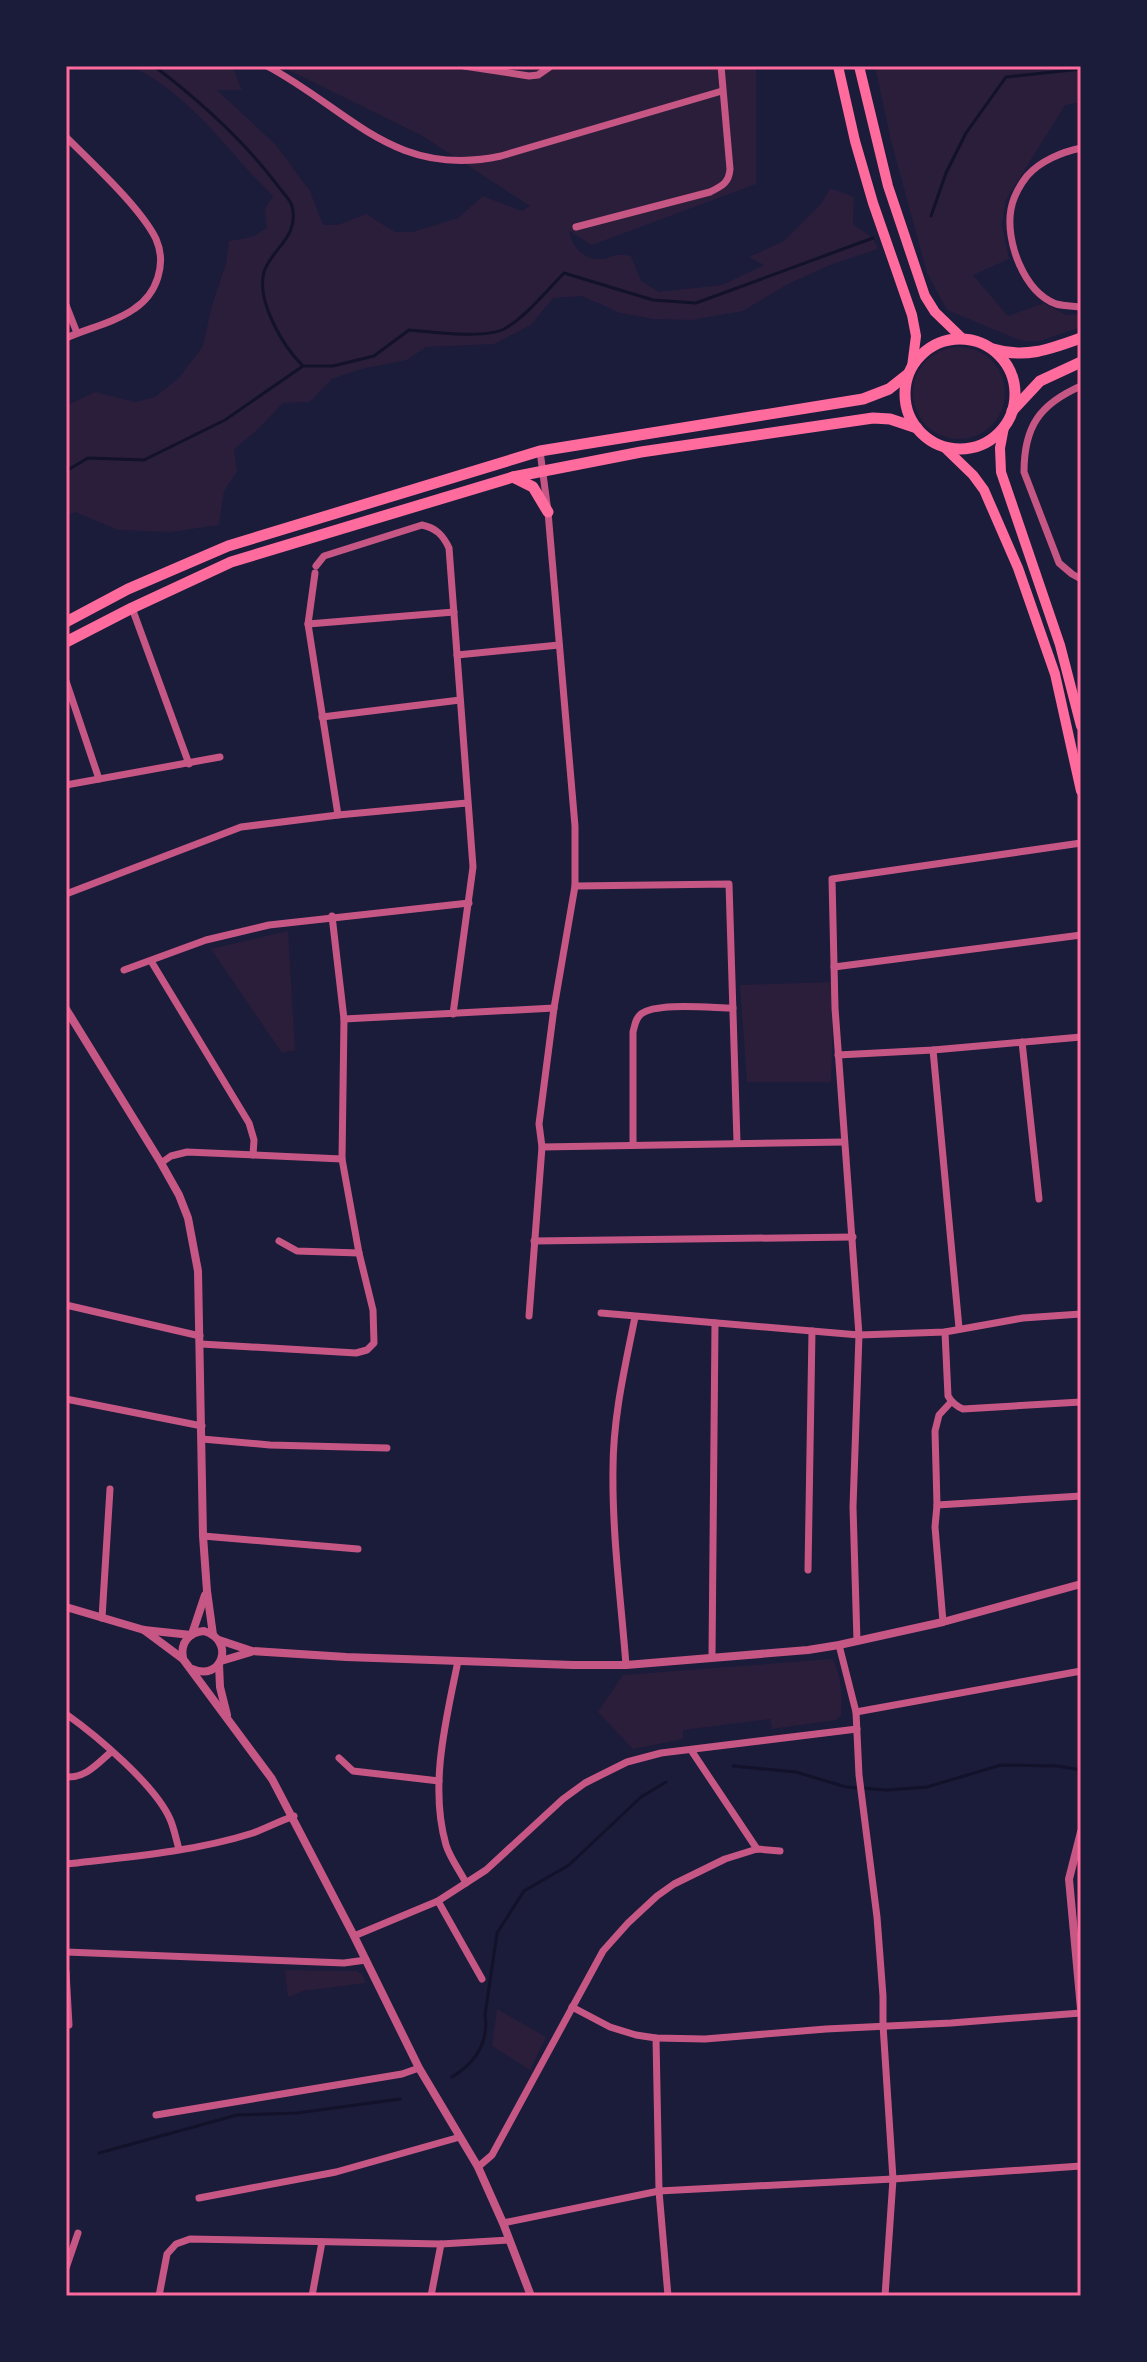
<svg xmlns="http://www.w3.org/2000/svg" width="1147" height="2362" font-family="Ubuntu,sans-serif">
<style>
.green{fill:#2a1e3b}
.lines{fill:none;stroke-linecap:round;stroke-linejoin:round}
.stream{stroke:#12122b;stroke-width:3}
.minor{stroke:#c65784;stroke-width:7}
.tertiary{stroke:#c65784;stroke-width:8}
.primary{stroke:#ff6b9d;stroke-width:10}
.trunk{stroke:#ff6b9d;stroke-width:11}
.neatline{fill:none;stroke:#ff6b9d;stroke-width:3}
</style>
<rect width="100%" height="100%" fill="#1b1b3a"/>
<g class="green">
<path d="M130,66H232L242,90H217L275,144L310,191L323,225H338L366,214L395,232H412L458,218L483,196L522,211L530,206L421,135L280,66H756V184L592,245L569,231C572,246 582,259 600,259C614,259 611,252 631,256L641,281L659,292L722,285L764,265L749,257L784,241L822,203L830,188L854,197L853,224L873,238L878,249L830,265L786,285L743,311L692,320L654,319L620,313L582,296L553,298L531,325L494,344L426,347L407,360L361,369L332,379L310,402L283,403L256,431L234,449L237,472L224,491L219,525L171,532L118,530L75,512L66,516V406L95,392L135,402L155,397L179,378L203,346L212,305L226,264L229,241L252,237L267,228L265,209L273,196C226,151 192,94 130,66Z"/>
<polygon points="875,66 1081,66 1081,102 1065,105 1006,200 1002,224 1009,259 973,275 1008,316 1044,303 1066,315 1081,314 1081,327 1037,342 1019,340 947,310 927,273 891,141"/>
<circle cx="959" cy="393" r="46"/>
<polygon points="288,931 295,1050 282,1053 211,949"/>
<polygon points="834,982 831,1082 747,1082 740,985"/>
<path d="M832,1659C842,1674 842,1697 841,1715L836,1720L772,1729L770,1719L683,1730V1739L633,1749L598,1712L623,1675Z"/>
<polygon points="285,1970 356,1971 362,1974 366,1983 303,1991 288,1997"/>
<polygon points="497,2009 546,2037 530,2070 492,2046"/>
</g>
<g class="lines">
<g class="stream">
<path d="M154,66C199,100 244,141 278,186C282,192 290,199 292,206C300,237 271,249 264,272C256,301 283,346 302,365"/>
<polyline points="931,216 946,173 966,133 1006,77 1081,69"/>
<path d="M66,471L88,458L144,460L225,420L303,366H333L374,356L409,330C432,332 485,339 504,329C525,318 547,290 564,273L653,300L696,303L873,238"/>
<polyline points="733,1766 796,1772 846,1787 887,1790 927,1787 1001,1765 1058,1766 1081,1770"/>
<path d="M452,2077C475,2063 489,2043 485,2015L497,1933L524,1891L569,1865L641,1797L666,1782"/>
<polyline points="99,2153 237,2115 297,2113 400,2099"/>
</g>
<g class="minor">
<path d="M267,66C350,110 394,179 501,156L722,91"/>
<polyline points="464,66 529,76 538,75 551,66"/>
<path d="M66,137C92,163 141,208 156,239C167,264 157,294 134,309C114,323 88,328 66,338"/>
<path d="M1081,148C1062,152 1040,161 1027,176C1020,185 1013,198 1011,209C1005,241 1024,292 1056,304C1064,306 1073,306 1081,307"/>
<path d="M576,227L710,192C722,186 729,183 730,169L721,66"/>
<polyline points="66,305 77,333"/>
<path d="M1081,386C1040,404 1024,426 1024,472L1059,563L1072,574L1081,579"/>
<path d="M316,566L324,556L422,525C436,528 443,535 449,548L473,867L453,1014"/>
<polyline points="132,608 189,764"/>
<polyline points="308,624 315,573"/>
<polyline points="457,655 559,645"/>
<polyline points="66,681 99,779"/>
<polyline points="322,717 460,700"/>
<polyline points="66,785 220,757"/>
<polyline points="338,815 308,624 454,612"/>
<polyline points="575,886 729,884 737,1142"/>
<polyline points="66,894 241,827 338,815 467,803"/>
<polyline points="151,961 249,1123 254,1140 253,1155"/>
<polyline points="834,967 1081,935"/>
<polyline points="124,970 206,940 269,925 469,903"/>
<polyline points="344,1019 554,1008"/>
<polyline points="1022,1042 1039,1199"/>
<polyline points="933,1050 959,1328"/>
<polyline points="838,1055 933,1050 1081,1037"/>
<path d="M633,1144V1032C635,1025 635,1019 641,1014C656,1002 713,1008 733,1008"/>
<polyline points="542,1147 844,1142"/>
<polyline points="161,1163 171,1156 187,1152 342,1159"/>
<polyline points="279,1241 297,1251 359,1253"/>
<polyline points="534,1241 853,1237"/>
<polyline points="66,1305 200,1336"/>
<polyline points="601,1313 859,1335 945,1332 1023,1318 1081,1314"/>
<polyline points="529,1316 542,1147 539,1124 554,1008 575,886 575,826 548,512 540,451"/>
<path d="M945,1332L948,1396C952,1403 956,1406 963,1409L1081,1402"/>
<polyline points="201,1344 356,1353 367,1350 374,1343 373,1310 359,1253 342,1159 344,1019 332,916"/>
<polyline points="66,1399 202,1426"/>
<polyline points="202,1439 270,1445 387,1448"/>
<polyline points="937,1505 1081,1496"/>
<polyline points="203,1536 358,1549"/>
<polyline points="808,1570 812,1331"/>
<polyline points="102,1618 110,1489"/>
<polyline points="943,1622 935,1527 937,1505 935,1431 939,1415 951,1402"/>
<polyline points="857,1641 853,1507 859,1335 835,1008 832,879 1081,843"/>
<polyline points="839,1645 856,1712 859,1775 877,1917 883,1996 883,2025 893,2179 885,2296"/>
<polyline points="712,1657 715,1323"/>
<path d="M458,1661C446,1720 429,1786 446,1845C450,1858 460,1871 466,1883"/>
<path d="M626,1665C621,1600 612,1534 613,1469C613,1417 625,1367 635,1317"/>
<polyline points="856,1712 1081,1671"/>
<path d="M66,1714C97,1736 155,1785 170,1819C174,1828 176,1839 179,1849"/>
<polyline points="691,1750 757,1849"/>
<polyline points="339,1758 353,1771 439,1781"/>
<path d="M66,1777C86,1778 97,1764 111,1752"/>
<path d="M66,1864C128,1857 193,1852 253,1833C266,1828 280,1821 294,1816"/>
<polyline points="438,1901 482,1979"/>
<polyline points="354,1936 438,1901 486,1870 563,1799 585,1783 627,1762 661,1753 857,1729"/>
<polyline points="66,1952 344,1963 366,1960"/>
<polyline points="66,1972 69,2025"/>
<polyline points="572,2007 610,2027 636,2035 656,2038 705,2039 826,2029 951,2023 1081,2013"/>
<polyline points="656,2038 659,2191 668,2296"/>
<polyline points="156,2115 402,2074 419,2068"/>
<polyline points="478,2167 492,2155 603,1951 628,1923 657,1896 674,1884 725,1859 757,1849 780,1851"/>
<polyline points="199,2198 336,2172 460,2137"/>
<polyline points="503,2223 659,2191 893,2179 1081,2166"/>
<polyline points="66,2268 78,2233"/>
<polyline points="159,2296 167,2254 176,2244 190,2239 441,2244 509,2240"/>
<polyline points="312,2296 322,2242"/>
<polyline points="431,2296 441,2244"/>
</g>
<g class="tertiary">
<polyline points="66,1009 161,1163 179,1195 188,1218 198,1271 203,1536 207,1591 213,1635"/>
<polyline points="66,1607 144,1630 191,1635"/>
<polyline points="144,1630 183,1659 272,1779 354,1936 419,2068 478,2167 503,2223 531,2296"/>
<polyline points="192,1634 205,1595"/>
<polyline points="219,1640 252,1651 346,1657 573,1665 626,1665 808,1650 839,1645 943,1622 1081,1584"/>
<path d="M183,1658C180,1643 189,1632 204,1631C236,1641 222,1682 192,1669"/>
<polyline points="221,1661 251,1652"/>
<polyline points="219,1664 220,1687 227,1715"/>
<polyline points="1081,1832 1069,1879 1081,2009"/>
</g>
<g class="primary">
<polyline points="838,66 855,141 873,203 912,315 916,336 912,367"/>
<polyline points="859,66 888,186 925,296 935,312 963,339"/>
<polyline points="1004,427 1000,448 1001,472 1060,645 1081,726"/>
<polyline points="944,447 973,475 984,490 1018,568 1055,674 1081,791"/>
</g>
<g class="trunk">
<circle cx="960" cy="394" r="55"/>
<path d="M993,349C1025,359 1051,349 1081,338"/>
<polyline points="1012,411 1040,381 1081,362"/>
<polyline points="513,477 533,487 548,512"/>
<polyline points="66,622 128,589 228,546 540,451 863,399 889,389 908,374"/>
<polyline points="66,642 132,608 231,562 513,477 641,452 873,418 890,419 917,428"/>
</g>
</g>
<rect width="1147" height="2362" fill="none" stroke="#1b1b3a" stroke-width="136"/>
<rect x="68" y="68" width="1011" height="2226" class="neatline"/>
</svg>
